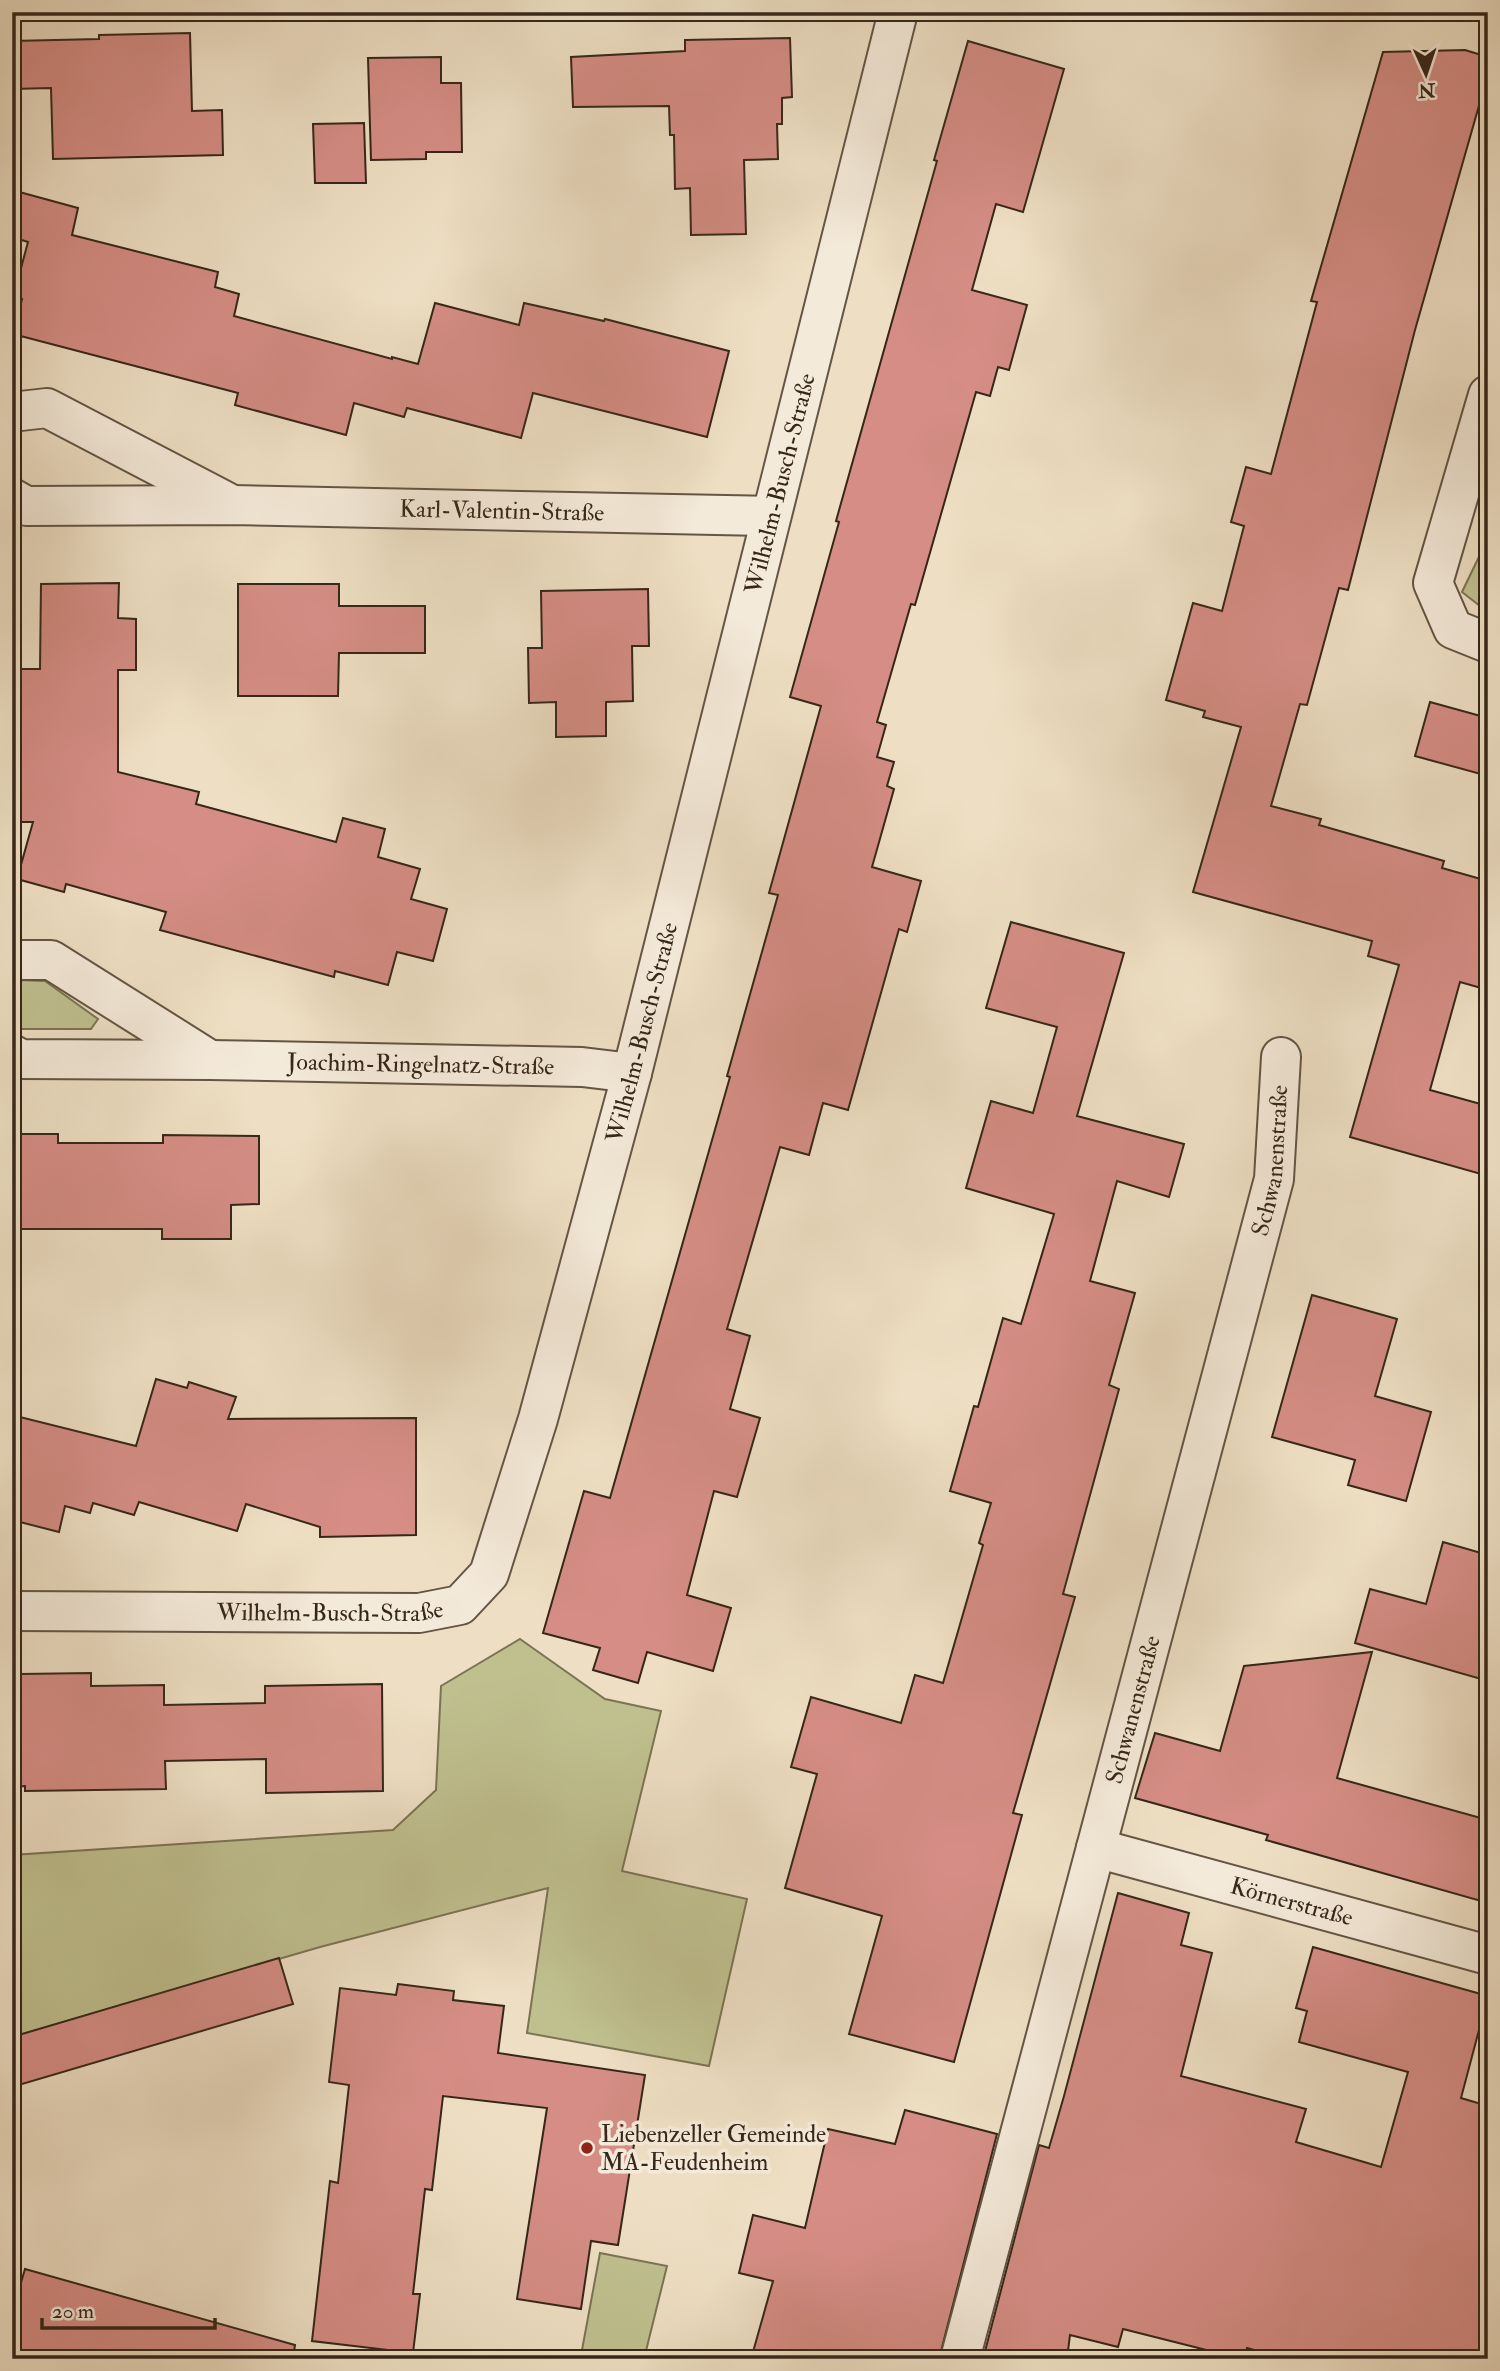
<svg xmlns="http://www.w3.org/2000/svg" width="1500" height="2371" font-family="'IM FELL Double Pica',serif">
<style>
.green{fill:#c0c08f;stroke:#7b7454;stroke-width:2}
.building{fill:#d58d85;stroke:#362719;stroke-width:2}
.lines{fill:none;stroke-linecap:round;stroke-linejoin:round}
.minor-casing{stroke:#645544;stroke-width:42}
.minor{stroke:#f4ead9;stroke-width:38}
.poi-dot{fill:#8f2418;stroke:#f4ead9;stroke-width:2.5}
.labels{text-anchor:middle;dominant-baseline:central;stroke-width:7;stroke-linejoin:round;paint-order:stroke}
.street-label{font-size:24px;fill:#362719;stroke:#f4ead9}
.poi-label{font-size:24px;fill:#362719;stroke:#f4ead9;text-anchor:start}
</style>
<rect width="100%" height="100%" fill="#eedfc4"/>
<filter id="stains"><feTurbulence type="fractalNoise" baseFrequency=".00286" numOctaves="4"/><feColorMatrix values="0 0 0 0 .2 0 0 0 0 .09 0 0 0 0 .02 0 0 0 .5 -.17"/></filter>
<radialGradient id="worn" r=".72"><stop offset=".6" stop-color="#630" stop-opacity="0"/><stop offset="1" stop-color="#630" stop-opacity=".3"/></radialGradient>
<g class="green">
<polygon points="1488,538 1488,609 1485,610 1462,592"/>
<polygon points="18,980 45,981 98,1019 91,1029 17,1029 12,1020 12,987"/>
<polygon points="520,1639 605,1699 661,1711 622,1871 747,1899 709,2066 527,2033 548,1888 320,1947 12,2037 12,1855 393,1830 436,1790 441,1686"/>
<polygon points="600,2253 667,2266 644,2359 619,2359 582,2350"/>
</g>
<g class="building">
<polygon points="190,33 192,111 222,110 223,155 53,159 51,88 12,89 12,41 99,39 99,35"/>
<polygon points="790,38 792,97 782,98 782,124 777,124 778,159 744,160 746,234 691,235 690,188 675,189 674,135 670,135 669,106 573,107 571,57 685,51 685,40"/>
<polygon points="968,41 1064,69 1023,212 996,204 972,290 1027,305 1009,370 998,367 990,396 976,392 915,605 911,604 877,722 886,725 877,757 894,762 887,786 894,789 872,867 921,881 907,932 899,929 848,1110 823,1103 809,1155 780,1147 727,1329 750,1336 730,1409 760,1418 737,1497 714,1491 687,1595 731,1608 713,1671 647,1652 638,1683 593,1670 600,1648 543,1633 584,1491 610,1498 730,1077 727,1076 778,895 769,893 821,706 790,697 839,522 836,521 937,161 934,160"/>
<polygon points="1465,50 1488,57 1488,74 1415,330 1348,590 1339,588 1307,705 1300,704 1271,806 1321,819 1319,825 1444,861 1442,868 1488,881 1488,990 1460,982 1430,1090 1488,1106 1488,1176 1350,1137 1399,965 1368,956 1372,941 1193,892 1241,727 1203,717 1205,711 1166,700 1193,603 1222,611 1244,526 1231,522 1246,467 1271,474 1317,302 1311,301 1383,52"/>
<polygon points="441,57 441,83 461,83 462,152 426,152 426,159 371,160 368,58"/>
<polygon points="364,123 366,183 315,183 313,124"/>
<polygon points="12,190 78,208 72,235 218,272 215,287 239,294 234,316 392,359 392,357 418,364 435,303 519,325 524,303 604,321 605,319 729,351 707,437 533,393 521,438 407,408 404,417 354,403 346,435 235,405 238,393 13,334 22,299 13,298 28,242 12,237"/>
<polygon points="119,583 118,618 136,619 136,670 118,670 118,772 199,792 196,804 336,842 343,818 385,829 378,857 420,869 411,899 447,909 433,961 397,952 388,985 335,971 334,977 160,930 166,912 66,884 64,892 17,879 33,822 12,822 12,669 40,669 41,584"/>
<polygon points="238,584 339,584 339,606 425,606 425,653 339,653 338,696 238,696"/>
<polygon points="648,589 649,646 632,646 633,701 606,702 606,736 556,737 556,702 529,703 528,648 542,648 541,591"/>
<polygon points="1430,702 1488,718 1488,776 1415,756"/>
<polygon points="1011,922 1124,953 1077,1116 1184,1144 1169,1197 1117,1181 1090,1281 1135,1293 1109,1385 1119,1389 1063,1594 1075,1597 1013,1813 1022,1815 954,2062 849,2034 882,1916 785,1888 817,1774 791,1767 811,1697 901,1723 915,1675 943,1683 983,1545 979,1543 991,1503 950,1491 974,1406 978,1407 1003,1318 1021,1324 1054,1214 966,1188 991,1101 1033,1113 1057,1027 986,1008"/>
<polygon points="13,1134 58,1134 58,1143 163,1143 163,1135 259,1136 259,1204 231,1205 231,1239 162,1239 162,1229 13,1229"/>
<polygon points="1312,1295 1397,1319 1375,1396 1431,1412 1406,1501 1348,1485 1355,1460 1272,1437"/>
<polygon points="156,1379 187,1388 189,1382 236,1397 228,1419 416,1418 416,1535 320,1537 320,1527 246,1504 237,1531 139,1502 134,1515 93,1503 90,1513 65,1506 59,1532 12,1520 12,1415 136,1446"/>
<polygon points="1443,1542 1488,1555 1488,1681 1355,1643 1370,1589 1426,1604"/>
<polygon points="1372,1652 1337,1778 1488,1820 1488,1903 1266,1840 1268,1835 1135,1798 1155,1733 1220,1751 1244,1666"/>
<polygon points="91,1673 91,1686 164,1685 164,1705 265,1703 265,1686 382,1684 383,1791 266,1793 266,1759 165,1761 166,1789 25,1791 25,1786 12,1787 12,1686 21,1686 21,1674"/>
<polygon points="1118,1893 1189,1913 1181,1945 1212,1953 1181,2076 1306,2109 1296,2142 1381,2167 1408,2072 1299,2042 1307,2011 1296,2008 1313,1947 1488,1996 1461,2098 1488,2106 1488,2359 1287,2359 1247,2348 1244,2359 1242,2359 1123,2329 1118,2347 1070,2335 1067,2359 983,2359 1039,2145 1049,2148 1064,2096"/>
<polygon points="279,1958 293,2004 12,2087 12,2037"/>
<polygon points="398,1984 454,1991 453,2000 504,2006 498,2053 645,2075 618,2245 591,2241 581,2309 517,2299 547,2108 443,2096 432,2190 425,2189 413,2294 420,2294 413,2353 312,2341 330,2181 338,2183 349,2085 329,2082 340,1988 396,1995"/>
<polygon points="905,2110 997,2134 939,2359 751,2359 773,2281 739,2273 753,2215 805,2228 828,2129 895,2144"/>
<polygon points="25,2269 295,2345 293,2359 12,2359 12,2313"/>
</g>
<g class="lines">
<defs>
<g id="minor">
<polyline points="1488,395 1433,583 1453,629 1488,643"/>
<polyline points="12,412 47,408 227,502"/>
<path id="s1" d="M12,498L26,506L232,505L770,516"/>
<polyline points="12,960 51,960 210,1060"/>
<path id="s2" d="M12,1054L21,1059L210,1060L582,1067L632,1073"/>
<path id="s3" d="M12,1611L419,1613L460,1605L489,1574L538,1419L632,1073L898,12"/>
<path id="s4" d="M1096,1848L1488,1955"/>
<path id="s5" d="M960,2359L1274,1179L1281,1057"/>
</g>
</defs>
<use href="#minor" class="minor-casing"/>
<use href="#minor" class="minor"/>
</g>
<circle class="poi-dot" cx="587" cy="2148" r="7"/>
<g class="labels">
<g class="street-label">
<text stroke="none"><textPath href="#s3" startOffset="1620">Wilhelm-Busch-Straße</textPath></text>
<text stroke="none"><textPath href="#s1" startOffset="492">Karl-Valentin-Straße</textPath></text>
<text stroke="none"><textPath href="#s3" startOffset="1054">Wilhelm-Busch-Straße</textPath></text>
<text stroke="none"><textPath href="#s2" startOffset="410">Joachim-Ringelnatz-Straße</textPath></text>
<text stroke="none"><textPath href="#s5" startOffset="1239">Schwanenstraße</textPath></text>
<text stroke="none"><textPath href="#s3" startOffset="318">Wilhelm-Busch-Straße</textPath></text>
<text stroke="none"><textPath href="#s5" startOffset="672">Schwanenstraße</textPath></text>
<text stroke="none"><textPath href="#s4" startOffset="203">Körnerstraße</textPath></text>
</g>
<g class="poi-label">
<text x="601" y="2134">Liebenzeller Gemeinde<tspan x="601" dy="28">MA-Feudenheim</tspan></text>
</g>
</g>
<rect width="1500" height="2371" fill="none" stroke="#eedfc4" stroke-width="42"/>
<rect x="14" y="14" width="1472" height="2343" fill="none" stroke="#362719" stroke-width="3.5"/>
<rect x="21" y="21" width="1458" height="2329" fill="none" stroke="#362719" stroke-width="2"/>
<g transform="translate(1426 74) rotate(177)" stroke="#f4ead9" stroke-width="5" paint-order="stroke">
<path d="M0-5L12 26L0 18L-12 26Z" fill="#362719"/>
<text y="-10" font-size="19" font-weight="bold" text-anchor="middle" fill="#362719">N</text>
</g>
<path d="M42 2318v10h173v-10" fill="none" stroke="#362719" stroke-width="3.5"/>
<text x="52" y="2318" font-size="21" fill="#362719" stroke="#f4ead9" stroke-width="5" paint-order="stroke">20 m</text>
<rect width="100%" height="100%" filter="url(#stains)"/>
<rect width="100%" height="100%" fill="url(#worn)"/>
</svg>
